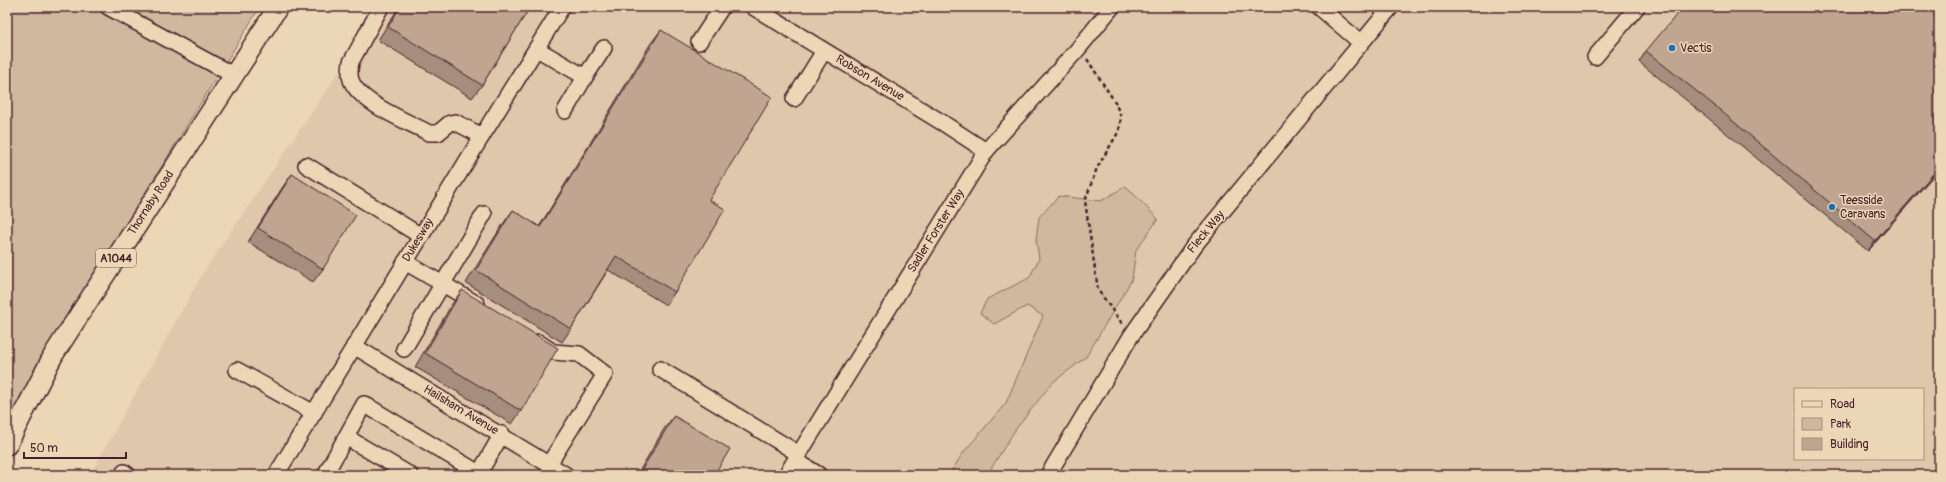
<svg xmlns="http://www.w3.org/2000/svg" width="1946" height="482" font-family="Pangolin,sans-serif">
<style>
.built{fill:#dec7aa;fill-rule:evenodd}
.green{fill:#d0b89f;stroke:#8d6c65}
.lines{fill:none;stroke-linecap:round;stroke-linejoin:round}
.minor-casing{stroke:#4a1f2b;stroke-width:18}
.major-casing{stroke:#4a1f2b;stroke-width:22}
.path{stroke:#4a1f2b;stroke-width:2.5;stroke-dasharray:4 3;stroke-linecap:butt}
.minor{stroke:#ebd6b5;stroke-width:15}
.major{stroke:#ebd6b5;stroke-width:19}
.wall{fill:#a58e7d;stroke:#4a1f2b}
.shaded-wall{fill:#867466;stroke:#4a1f2b}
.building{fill:#c0a591;stroke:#4a1f2b}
.poi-dot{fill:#1f6fb2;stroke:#ebd6b5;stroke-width:1.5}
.labels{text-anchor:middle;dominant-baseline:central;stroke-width:3;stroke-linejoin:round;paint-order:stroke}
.shield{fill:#ebd6b5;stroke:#7a5654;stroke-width:1}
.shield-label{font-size:11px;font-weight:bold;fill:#4a1f2b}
.poi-label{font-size:12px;fill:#4a1f2b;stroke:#ebd6b5;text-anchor:start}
.street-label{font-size:12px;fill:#4a1f2b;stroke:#ebd6b5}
</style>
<rect width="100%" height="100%" fill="#ebd6b5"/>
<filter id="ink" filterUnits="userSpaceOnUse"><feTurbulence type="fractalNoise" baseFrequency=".025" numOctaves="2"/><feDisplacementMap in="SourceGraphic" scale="8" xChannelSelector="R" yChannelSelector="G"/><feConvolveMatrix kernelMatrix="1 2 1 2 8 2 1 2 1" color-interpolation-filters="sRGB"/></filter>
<g filter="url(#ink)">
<path class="built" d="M383,7H1939V462L1928,475H90L203,273ZM1795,389H1923V459H1795Z"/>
<g class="green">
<polygon points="7,7 260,7 47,352 7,426"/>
<polygon points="1126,186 1158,219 1136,250 1132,279 1086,357 1052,383 1015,430 987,475 949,475 963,453 1006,403 1043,316 1027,306 994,324 980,313 987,299 1029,278 1039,259 1036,239 1039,217 1059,196 1101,201"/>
</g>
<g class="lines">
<defs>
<g id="minor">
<polyline points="108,7 233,75"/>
<path d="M381,7L351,62C350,68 349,74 351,80C359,103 409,122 429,133H438L450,123L455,122L482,136"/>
<polyline points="753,7 943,123 986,151"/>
<polyline points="1319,7 1360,42"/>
<polyline points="699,42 722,7"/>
<polyline points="537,49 585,77 565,111"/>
<polyline points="1595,57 1637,7"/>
<polyline points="585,77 604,48"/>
<polyline points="794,99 824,51"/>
<polyline points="306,165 421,236"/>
<polyline points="405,262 477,304"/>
<polyline points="538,342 553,352 579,354 605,374 549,464"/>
<polyline points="354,346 566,475"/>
<polyline points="404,349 484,214"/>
<polyline points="660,369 799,454"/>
<polyline points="237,370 314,413"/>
<polyline points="346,437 410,475"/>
<polyline points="795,460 819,475"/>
<polyline points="124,472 128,475"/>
<polyline points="276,475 482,136 562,7"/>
<polyline points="325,475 364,404 482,475"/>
<polyline points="478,475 502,434"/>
<polyline points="786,475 986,151 1078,49 1112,7"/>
<polyline points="1048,475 1131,336 1194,246 1391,7"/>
</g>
<polyline id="major" points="7,445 54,354 278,7"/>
</defs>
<use href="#minor" class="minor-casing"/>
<use href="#major" class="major-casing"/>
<polyline class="path" points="1087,59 1115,102 1121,117 1119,131 1097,168 1085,201 1098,290 1123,325"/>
<use href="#minor" class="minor"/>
<use href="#major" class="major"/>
</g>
<g class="wall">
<polygon points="399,7 530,7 482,85 472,98 378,40"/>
<polygon points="1939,7 1939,169 1868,251 1707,117 1639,62 1646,51"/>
<polygon points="661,30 709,200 675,292 666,305 608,270 571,329 562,342 466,283 503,224 513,210 539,227 651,43"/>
<polygon points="292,174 323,269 313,282 248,242 282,188"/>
<polygon points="462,290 521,411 512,424 415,367 452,304"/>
<polygon points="674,416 714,475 637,475 664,429"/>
</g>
<polygon class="shaded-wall" points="1939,167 1939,169 1868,251 1875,241"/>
<g class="building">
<polygon points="400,7 530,7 482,85 388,27"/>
<polygon points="1683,7 1939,7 1939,167 1875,241 1715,106 1646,51"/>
<polygon points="661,30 772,97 709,200 725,209 675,292 616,256 571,329 476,270 513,210 540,227"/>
<polygon points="292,174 356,215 323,269 258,228"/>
<polygon points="462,290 558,348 521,411 425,353"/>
<polygon points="674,416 730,449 714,475 649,475 641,471"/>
</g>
</g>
<g class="poi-dot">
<circle cx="1672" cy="48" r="4"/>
<circle cx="1832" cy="207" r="4"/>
</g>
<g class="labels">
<rect class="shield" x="96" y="249" width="40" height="18" rx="3"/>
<g class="shield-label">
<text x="116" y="258">A1044</text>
</g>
<g class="poi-label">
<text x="1680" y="48">Vectis</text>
<text x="1840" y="200">Teesside<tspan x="1840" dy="14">Caravans</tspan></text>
</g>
<g class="street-label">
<text transform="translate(870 78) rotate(31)">Robson Avenue</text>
<text transform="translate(151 203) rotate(-57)">Thornaby Road</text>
<text transform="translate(936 231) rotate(-58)">Sadler Forster Way</text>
<text transform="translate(1206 232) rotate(-51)">Fleck Way</text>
<text transform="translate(418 240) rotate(-59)">Dukesway</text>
<text transform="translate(461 410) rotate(31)">Hailsham Avenue</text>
</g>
</g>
<rect width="1946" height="482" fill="none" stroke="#ebd6b5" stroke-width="24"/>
<rect x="12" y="12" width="1922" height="458" fill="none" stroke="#4a1f2b" stroke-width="1.5" filter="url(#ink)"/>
<rect x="1794" y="388" width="130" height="72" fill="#ebd6b5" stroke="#ab8d7e"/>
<rect x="1802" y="401" width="20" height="6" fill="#ebd6b5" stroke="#ab8d7e"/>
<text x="1830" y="408" font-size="12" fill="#4a1f2b">Road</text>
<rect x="1802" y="418" width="20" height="12" fill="#d0b89f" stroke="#ab8d7e"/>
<text x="1830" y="428" font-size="12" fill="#4a1f2b">Park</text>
<rect x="1802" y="438" width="20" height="12" fill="#c0a591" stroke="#ab8d7e"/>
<text x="1830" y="448" font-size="12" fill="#4a1f2b">Building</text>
<path d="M24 452v6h102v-6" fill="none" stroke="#4a1f2b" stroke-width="2"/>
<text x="30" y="452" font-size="12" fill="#4a1f2b" stroke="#ebd6b5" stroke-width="3" paint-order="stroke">50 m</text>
</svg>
